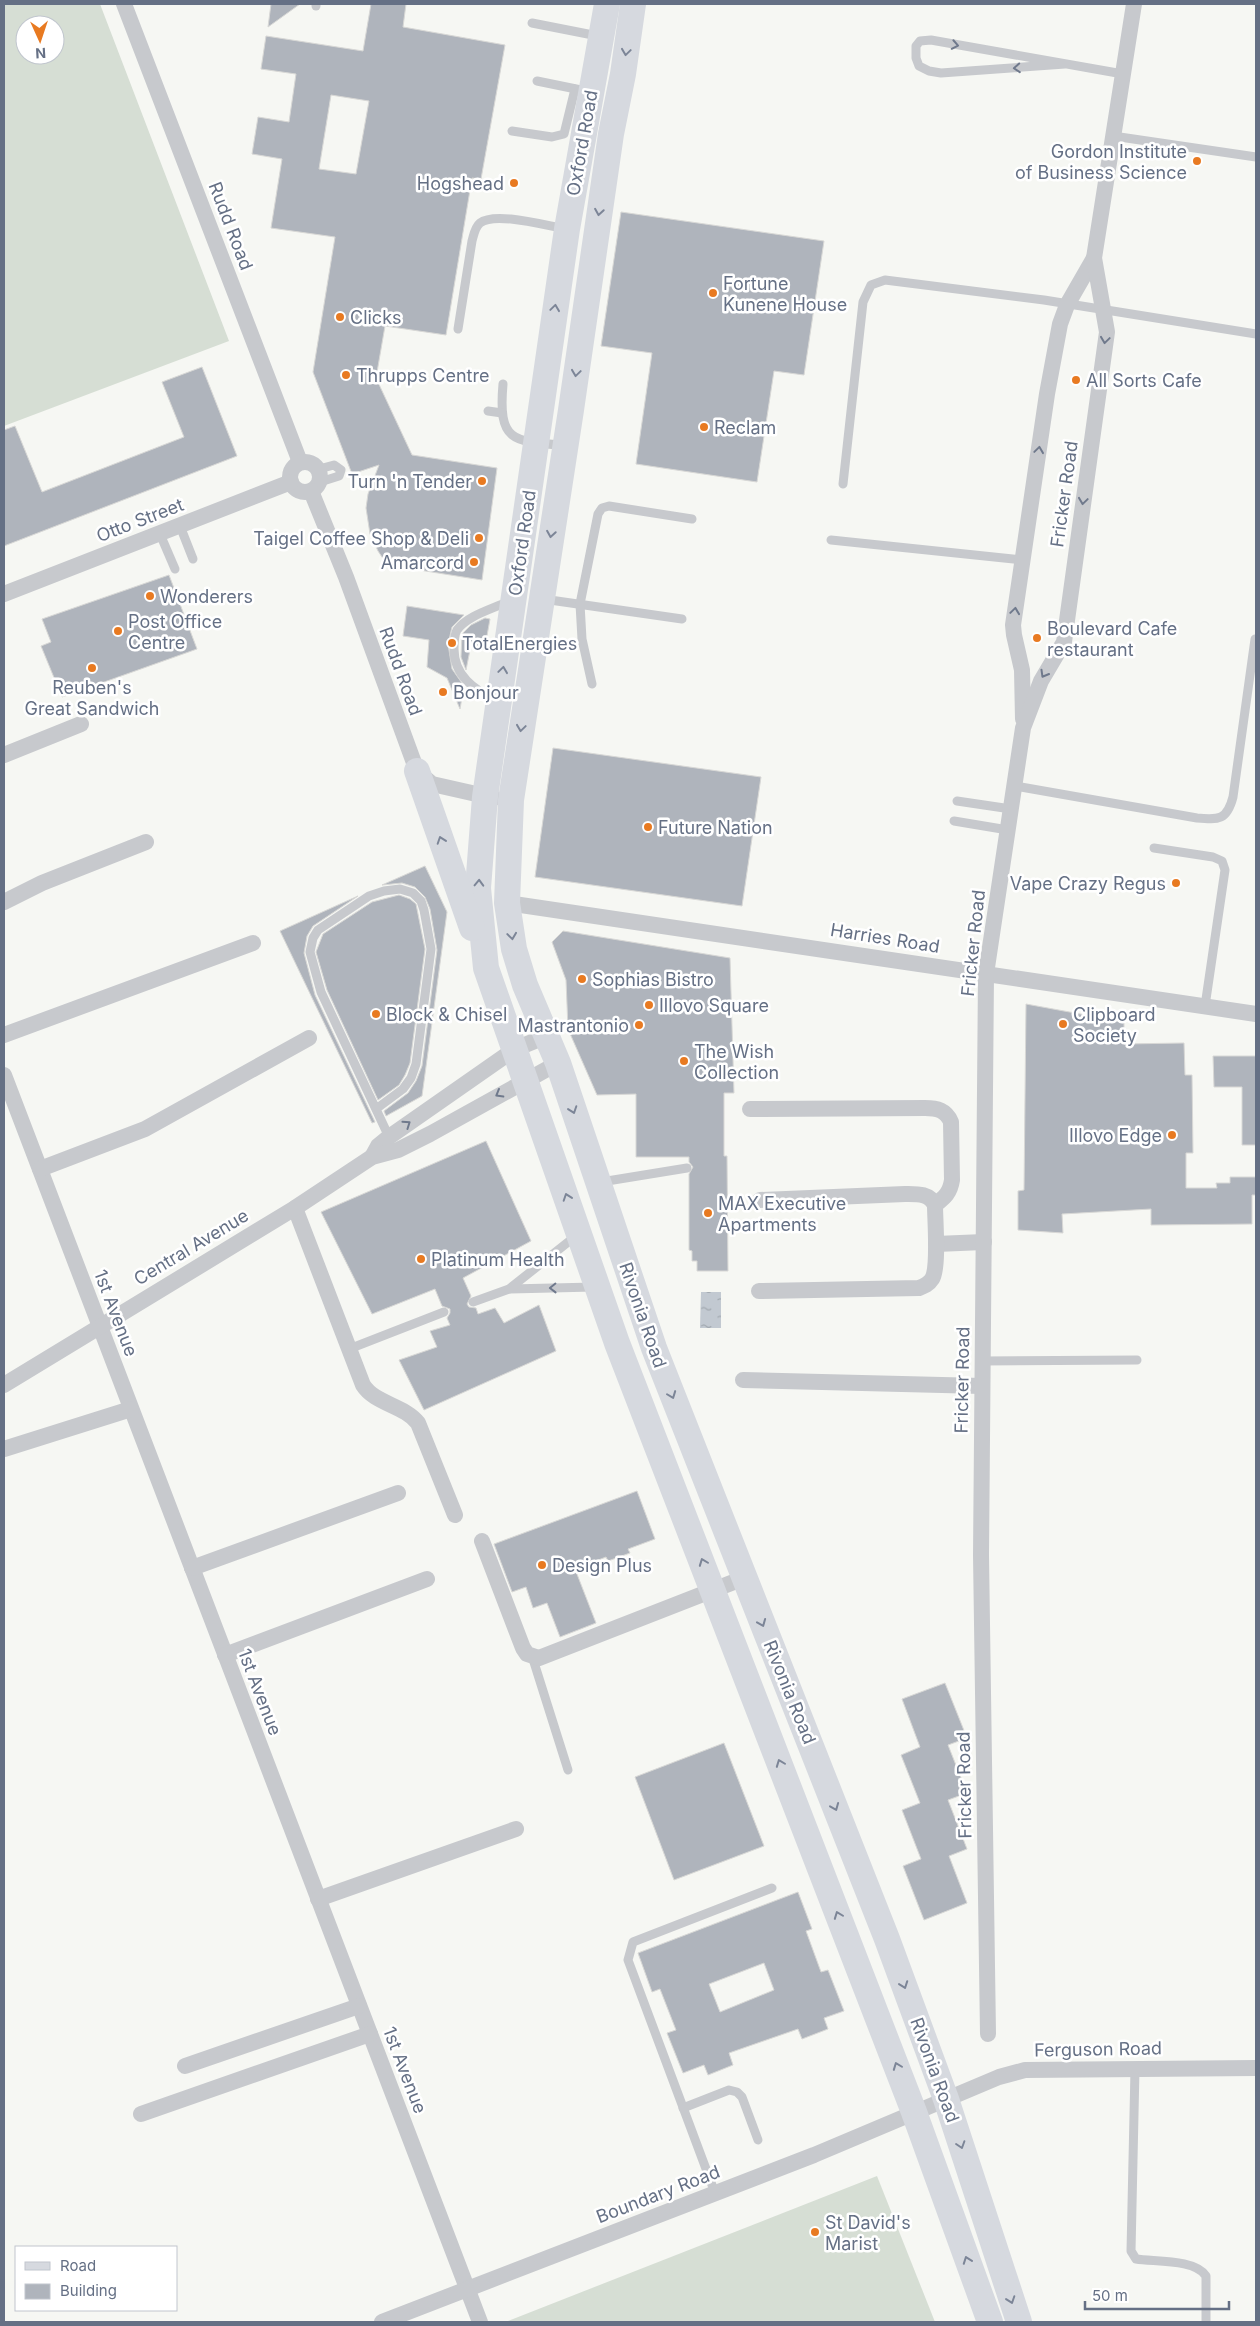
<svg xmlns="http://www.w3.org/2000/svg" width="1260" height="2326" font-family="Inter,sans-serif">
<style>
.grass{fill:#d6ded4;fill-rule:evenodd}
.water{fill:url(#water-ripples)}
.building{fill:#afb4bc;stroke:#d8d8d6;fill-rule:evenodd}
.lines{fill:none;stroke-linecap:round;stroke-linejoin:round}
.service{stroke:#c7c9cd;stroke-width:9}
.minor{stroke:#c7c9cd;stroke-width:16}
.primary{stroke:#d6d9df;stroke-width:26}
.oneway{stroke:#6f798c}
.oneway2{stroke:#7c8597}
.poi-dot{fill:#e87a21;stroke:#fff;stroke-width:2}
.labels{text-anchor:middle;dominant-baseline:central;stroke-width:5;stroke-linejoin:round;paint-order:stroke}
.street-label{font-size:18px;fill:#657085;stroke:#fff}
.poi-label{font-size:18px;fill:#657085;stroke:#fff;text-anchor:start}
</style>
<defs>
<pattern id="water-ripples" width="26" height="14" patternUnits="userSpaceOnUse" patternTransform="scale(1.25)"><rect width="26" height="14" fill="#c2c9d1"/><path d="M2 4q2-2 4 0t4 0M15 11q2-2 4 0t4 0" fill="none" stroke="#a1a8af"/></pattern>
</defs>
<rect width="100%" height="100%" fill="#f6f7f3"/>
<g class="grass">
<path d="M4,4H100L229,341L4,426ZM25,25H55V55H25Z"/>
<polygon points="877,2176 935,2322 508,2321"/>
</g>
<polygon class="water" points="701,1292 721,1292 721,1328 700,1328"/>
<g class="building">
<polygon points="271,4 300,4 268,27"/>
<path d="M371,4H406L403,27L505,45L481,179L472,178L446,335L385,326L376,378L412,455L497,468L482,580L394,566L384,560L378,551L370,534L366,508L368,494L379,465L352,474L313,372L335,237L271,228L282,159L252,154L258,117L289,122L296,74L261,69L266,36L363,51ZM331,95L369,101L356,174L319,169Z"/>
<polygon points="621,212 824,241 804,375 774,371 757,482 636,464 652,353 601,346"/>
<polygon points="202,367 237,456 4,546 4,430 15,426 42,492 184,437 162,382"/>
<polygon points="169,575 197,649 62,697 41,646 51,642 42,619"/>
<polygon points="407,606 464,615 452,627 448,644 452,669 464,686 460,709 447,678 427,667 429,640 403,636"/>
<polygon points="485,618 490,619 485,647 471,645 466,670 461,657 462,634 471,625"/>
<polygon points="553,748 761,777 742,906 535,877"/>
<polygon points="425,866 447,912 422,1096 386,1116 384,1111 408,1093 416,1081 422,1066 437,950 430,909 425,897 415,887 402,883 382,885"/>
<polygon points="399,895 410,899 416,904 425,949 410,1063 405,1075 399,1085 378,1100 327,990 316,952 323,934 372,902"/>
<polygon points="358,896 313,926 307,936 304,953 315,995 375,1122 372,1123 280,931"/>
<polygon points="563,931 730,958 734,1093 724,1093 724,1156 727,1156 728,1271 697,1271 697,1261 692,1261 692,1251 689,1250 689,1174 693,1167 689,1162 689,1157 636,1157 636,1094 597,1095 568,1029 566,980 552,942"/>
<polygon points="1026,1004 1124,1022 1124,1044 1184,1043 1185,1075 1192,1075 1193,1153 1186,1153 1186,1188 1217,1188 1216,1183 1230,1183 1230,1177 1256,1177 1256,1195 1252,1195 1252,1224 1151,1225 1151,1209 1062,1214 1063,1233 1018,1230 1018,1191 1024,1190"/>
<polygon points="1213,1056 1256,1056 1256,1145 1242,1145 1242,1087 1214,1087"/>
<polygon points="486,1141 531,1241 463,1278 471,1296 467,1304 469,1307 476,1308 478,1314 495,1308 504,1323 539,1305 556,1351 424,1410 399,1360 437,1347 430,1331 450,1325 447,1318 450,1313 450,1309 442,1306 435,1289 372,1314 321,1212"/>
<polygon points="637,1491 655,1539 628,1549 630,1553 608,1561 606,1557 575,1569 596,1623 560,1637 547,1603 533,1608 526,1587 512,1592 494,1544"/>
<polygon points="945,1683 967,1738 948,1745 967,1793 948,1800 967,1849 949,1856 967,1903 924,1920 903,1866 921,1859 902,1810 920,1803 901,1755 920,1747 902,1699"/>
<polygon points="724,1743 764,1846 674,1880 635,1777"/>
<path d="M798,1892L812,1929L806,1931L821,1972L828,1970L844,2011L824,2018L828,2029L802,2039L798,2029L729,2053L733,2065L708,2075L704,2065L683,2073L667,2033L676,2030L660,1989L652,1992L638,1953ZM764,1963L774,1990L720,2012L709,1984Z"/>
</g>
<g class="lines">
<g class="service">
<polyline points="316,6 316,4"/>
<polyline points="532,23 598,36"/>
<polyline points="1065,64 941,73 929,71 919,66 916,58 916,46 920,41 931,40 1123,74"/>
<polyline points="537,81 581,90"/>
<polyline points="512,131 552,137 564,134 575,89"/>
<polyline points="1113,136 1256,157"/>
<path d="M458,329L472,241C474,234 475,227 480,223C495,211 547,226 566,229"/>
<path d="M503,384C498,441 512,442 563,445"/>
<polyline points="488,411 502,413"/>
<polyline points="319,469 334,465 341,470 339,476 320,482"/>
<polyline points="843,484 863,302 871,285 885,280 1044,300 1256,334"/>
<polyline points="180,526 193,559"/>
<polyline points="160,534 175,569"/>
<polyline points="831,540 1022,560"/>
<polyline points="543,599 682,619"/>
<polyline points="592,684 582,639 580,604 598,514 602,508 609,506 692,519"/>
<path d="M496,701C474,689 454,676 454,649C454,643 454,635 457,630C468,615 493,609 509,601"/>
<path d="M1015,786L1197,818C1219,820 1227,820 1233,797L1255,639"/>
<polyline points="957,801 1011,809"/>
<polyline points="954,821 1008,830"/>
<polyline points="1154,848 1213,857 1222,861 1225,870 1205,1006"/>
<polyline points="376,1109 403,1089 411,1078 416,1064 431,949 424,910 421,901 413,893 400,889 384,891 369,896 318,930 313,938 310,952 321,992 389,1137"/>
<polyline points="601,1182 687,1168"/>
<polyline points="510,1289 594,1287"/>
<polyline points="473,1302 509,1289 577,1235"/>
<polyline points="349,1349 444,1312"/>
<polyline points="982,1361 1137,1360"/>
<polyline points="532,1656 568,1770"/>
<path d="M1135,2069L1131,2251L1136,2259C1155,2262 1195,2259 1206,2276V2322"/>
<polyline points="683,2108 729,2090 737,2092 742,2097 758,2140"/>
<polyline points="715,2193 628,1960 633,1942 772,1888"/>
</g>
<g class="minor">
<polyline points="124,4 300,462"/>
<circle cx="305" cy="477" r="15"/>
<polyline points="311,491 346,577 417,771 432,784 494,798"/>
<polyline points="4,594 291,482"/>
<polyline points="1023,719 1022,670 1014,635 1013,625 1047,394 1060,324 1067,305 1094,258"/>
<polyline points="4,755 81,724"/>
<polyline points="4,902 42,883 146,842"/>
<polyline points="507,903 1256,1014"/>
<polyline points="4,1035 253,943"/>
<polyline points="4,1075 480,2322"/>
<path d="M750,1109L925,1108C937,1108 946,1110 951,1122L952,1180C950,1193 945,1197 935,1205"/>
<polyline points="372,1157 378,1146 389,1137 515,1049 547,1036"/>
<polyline points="40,1169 145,1129 309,1038"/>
<path d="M295,1208L363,1385C375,1404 404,1405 418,1423L455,1515"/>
<polyline points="936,1244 984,1242"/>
<path d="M759,1291L919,1288C924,1286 929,1284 932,1279C939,1268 935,1220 935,1205C929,1193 917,1194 905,1194L760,1200"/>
<polyline points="743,1380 982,1386"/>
<polyline points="4,1385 295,1208 372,1157 398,1150 430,1134 558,1063"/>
<polyline points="4,1449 131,1409"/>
<polyline points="482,1541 523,1648 527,1654 539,1658 744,1578"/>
<polyline points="192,1568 398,1493"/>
<polyline points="225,1655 427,1579"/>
<polyline points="318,1899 516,1829"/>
<polyline points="988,2034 981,1555 986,974 1023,728 1041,681 1064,642 1107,332 1094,258 1134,4"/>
<polyline points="185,2066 359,2006"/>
<polyline points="141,2114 370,2034"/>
<polyline points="382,2322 814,2155 999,2077 1025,2070 1256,2068"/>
</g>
<g class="primary">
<polyline points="607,4 567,229 485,797 478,888 486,968 617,1343 914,2112 990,2322"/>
<polyline points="633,4 623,74 611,134 571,410 511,800 507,903 514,949 525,985 558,1063 654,1348 887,1939 946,2099 1019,2322"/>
<polyline points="417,771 472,928"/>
</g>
</g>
<defs><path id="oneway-chevron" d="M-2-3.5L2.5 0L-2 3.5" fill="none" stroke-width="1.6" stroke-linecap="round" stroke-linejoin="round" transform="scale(1.25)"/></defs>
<g class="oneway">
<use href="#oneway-chevron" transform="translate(955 45) rotate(11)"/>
<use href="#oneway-chevron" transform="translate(1017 68) rotate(176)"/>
<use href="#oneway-chevron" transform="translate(1105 340) rotate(98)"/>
<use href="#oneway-chevron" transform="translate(1039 450) rotate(-82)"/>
<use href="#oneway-chevron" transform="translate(1083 501) rotate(98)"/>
<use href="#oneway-chevron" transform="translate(1015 611) rotate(-82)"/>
<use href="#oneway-chevron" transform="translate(1044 674) rotate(120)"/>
<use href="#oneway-chevron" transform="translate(499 1094) rotate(150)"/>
<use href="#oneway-chevron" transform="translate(407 1124) rotate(-35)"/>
<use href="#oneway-chevron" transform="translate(553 1288) rotate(179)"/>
</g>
<g class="oneway2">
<use href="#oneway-chevron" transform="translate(626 52) rotate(98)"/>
<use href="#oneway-chevron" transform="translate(599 212) rotate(99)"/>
<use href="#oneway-chevron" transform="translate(555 308) rotate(-82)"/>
<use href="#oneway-chevron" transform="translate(576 373) rotate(98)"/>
<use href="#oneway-chevron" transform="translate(551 534) rotate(99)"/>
<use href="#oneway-chevron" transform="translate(503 670) rotate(-82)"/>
<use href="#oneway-chevron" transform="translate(521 728) rotate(98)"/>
<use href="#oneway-chevron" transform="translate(441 840) rotate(-109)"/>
<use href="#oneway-chevron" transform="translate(479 883) rotate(-88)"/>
<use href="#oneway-chevron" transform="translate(512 936) rotate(82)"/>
<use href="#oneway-chevron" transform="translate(573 1110) rotate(71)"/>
<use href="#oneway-chevron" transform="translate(567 1197) rotate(-109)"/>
<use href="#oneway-chevron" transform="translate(672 1395) rotate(69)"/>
<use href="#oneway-chevron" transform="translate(703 1562) rotate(-111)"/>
<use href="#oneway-chevron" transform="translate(762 1623) rotate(68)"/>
<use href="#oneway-chevron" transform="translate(780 1763) rotate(-111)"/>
<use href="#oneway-chevron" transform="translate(835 1807) rotate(68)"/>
<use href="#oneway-chevron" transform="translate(838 1915) rotate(-111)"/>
<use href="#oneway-chevron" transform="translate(904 1985) rotate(70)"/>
<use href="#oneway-chevron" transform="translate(897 2066) rotate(-111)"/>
<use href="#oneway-chevron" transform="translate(961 2145) rotate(72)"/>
<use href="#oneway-chevron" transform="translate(967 2260) rotate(-110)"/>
<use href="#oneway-chevron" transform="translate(1011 2300) rotate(71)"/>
</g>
<g class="poi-dot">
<circle cx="1197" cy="161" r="5"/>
<circle cx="514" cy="183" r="5"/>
<circle cx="713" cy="293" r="5"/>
<circle cx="340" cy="317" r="5"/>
<circle cx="346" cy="375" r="5"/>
<circle cx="1076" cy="380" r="5"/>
<circle cx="704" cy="427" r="5"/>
<circle cx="482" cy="481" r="5"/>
<circle cx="479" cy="538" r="5"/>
<circle cx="474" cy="562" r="5"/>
<circle cx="150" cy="596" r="5"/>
<circle cx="118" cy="631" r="5"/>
<circle cx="1037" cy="638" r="5"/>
<circle cx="452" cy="643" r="5"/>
<circle cx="92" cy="668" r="5"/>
<circle cx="443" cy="692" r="5"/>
<circle cx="648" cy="827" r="5"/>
<circle cx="1176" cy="883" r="5"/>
<circle cx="582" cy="979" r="5"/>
<circle cx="649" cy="1005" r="5"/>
<circle cx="376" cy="1014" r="5"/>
<circle cx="1063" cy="1024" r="5"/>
<circle cx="639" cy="1025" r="5"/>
<circle cx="684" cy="1061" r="5"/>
<circle cx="1172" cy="1135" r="5"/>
<circle cx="708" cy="1213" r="5"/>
<circle cx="421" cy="1259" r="5"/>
<circle cx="542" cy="1565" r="5"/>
<circle cx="815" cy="2232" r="5"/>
</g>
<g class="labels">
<g class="street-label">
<text transform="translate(582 143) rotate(-80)">Oxford Road</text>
<text transform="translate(231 226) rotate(69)">Rudd Road</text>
<text transform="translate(1064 494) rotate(-82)">Fricker Road</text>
<text transform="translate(140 520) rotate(-21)">Otto Street</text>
<text transform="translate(522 543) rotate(-82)">Oxford Road</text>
<text transform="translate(401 671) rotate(70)">Rudd Road</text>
<text transform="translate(885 938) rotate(9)">Harries Road</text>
<text transform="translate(973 943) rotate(-84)">Fricker Road</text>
<text transform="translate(191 1247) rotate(-31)">Central Avenue</text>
<text transform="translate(116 1313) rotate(69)">1st Avenue</text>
<text transform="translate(643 1315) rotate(71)">Rivonia Road</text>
<text transform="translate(962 1380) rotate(-89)">Fricker Road</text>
<text transform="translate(260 1692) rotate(69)">1st Avenue</text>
<text transform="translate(790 1692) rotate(68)">Rivonia Road</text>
<text transform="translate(964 1785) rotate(-91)">Fricker Road</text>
<text transform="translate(1098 2049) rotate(-1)">Ferguson Road</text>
<text transform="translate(405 2070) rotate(69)">1st Avenue</text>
<text transform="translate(935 2070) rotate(70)">Rivonia Road</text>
<text transform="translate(658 2194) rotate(-21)">Boundary Road</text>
</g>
<g class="poi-label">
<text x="1187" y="151" text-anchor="end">Gordon Institute<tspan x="1187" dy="21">of Business Science</tspan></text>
<text x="504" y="183" text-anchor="end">Hogshead</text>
<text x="723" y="283">Fortune<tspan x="723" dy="21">Kunene House</tspan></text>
<text x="350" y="317">Clicks</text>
<text x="356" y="375">Thrupps Centre</text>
<text x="1086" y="380">All Sorts Cafe</text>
<text x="714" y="427">Reclam</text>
<text x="472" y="481" text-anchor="end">Turn 'n Tender</text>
<text x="469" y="538" text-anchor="end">Taigel Coffee Shop &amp; Deli</text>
<text x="464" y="562" text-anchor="end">Amarcord</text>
<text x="160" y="596">Wonderers</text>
<text x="128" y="621">Post Office<tspan x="128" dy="21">Centre</tspan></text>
<text x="1047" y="628">Boulevard Cafe<tspan x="1047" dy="21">restaurant</tspan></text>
<text x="462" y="643">TotalEnergies</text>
<text x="92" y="687" text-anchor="middle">Reuben's<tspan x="92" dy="21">Great Sandwich</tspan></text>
<text x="453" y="692">Bonjour</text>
<text x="658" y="827">Future Nation</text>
<text x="1166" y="883" text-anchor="end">Vape Crazy Regus</text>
<text x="592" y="979">Sophias Bistro</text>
<text x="659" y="1005">Illovo Square</text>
<text x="386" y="1014">Block &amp; Chisel</text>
<text x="1073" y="1014">Clipboard<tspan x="1073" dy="21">Society</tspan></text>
<text x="629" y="1025" text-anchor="end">Mastrantonio</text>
<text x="694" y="1051">The Wish<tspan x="694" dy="21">Collection</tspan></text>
<text x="1162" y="1135" text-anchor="end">Illovo Edge</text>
<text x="718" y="1203">MAX Executive<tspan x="718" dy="21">Apartments</tspan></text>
<text x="431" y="1259">Platinum Health</text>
<text x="552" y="1565">Design Plus</text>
<text x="825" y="2222">St David's<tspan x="825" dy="21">Marist</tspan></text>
</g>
</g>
<rect width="1260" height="2326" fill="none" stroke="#657085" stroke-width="10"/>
<rect x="15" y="2246" width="162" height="65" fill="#ffffff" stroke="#c1c6ce"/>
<rect x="25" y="2262" width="25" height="8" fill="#d6d9df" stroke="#c1c6ce"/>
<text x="60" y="2271" font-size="15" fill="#657085">Road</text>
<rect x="25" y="2284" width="25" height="15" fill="#afb4bc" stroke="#c1c6ce"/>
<text x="60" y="2296" font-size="15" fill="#657085">Building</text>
<g transform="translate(40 40) rotate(177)"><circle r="24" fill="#ffffff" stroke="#c1c6ce"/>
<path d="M0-4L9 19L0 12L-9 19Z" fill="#e87a21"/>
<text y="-8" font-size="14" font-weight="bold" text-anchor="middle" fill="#657085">N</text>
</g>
<path d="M1085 2301v8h144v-8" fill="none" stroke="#657085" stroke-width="2.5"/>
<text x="1092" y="2301" font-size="15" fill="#657085" stroke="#ffffff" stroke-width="4" paint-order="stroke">50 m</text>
</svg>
